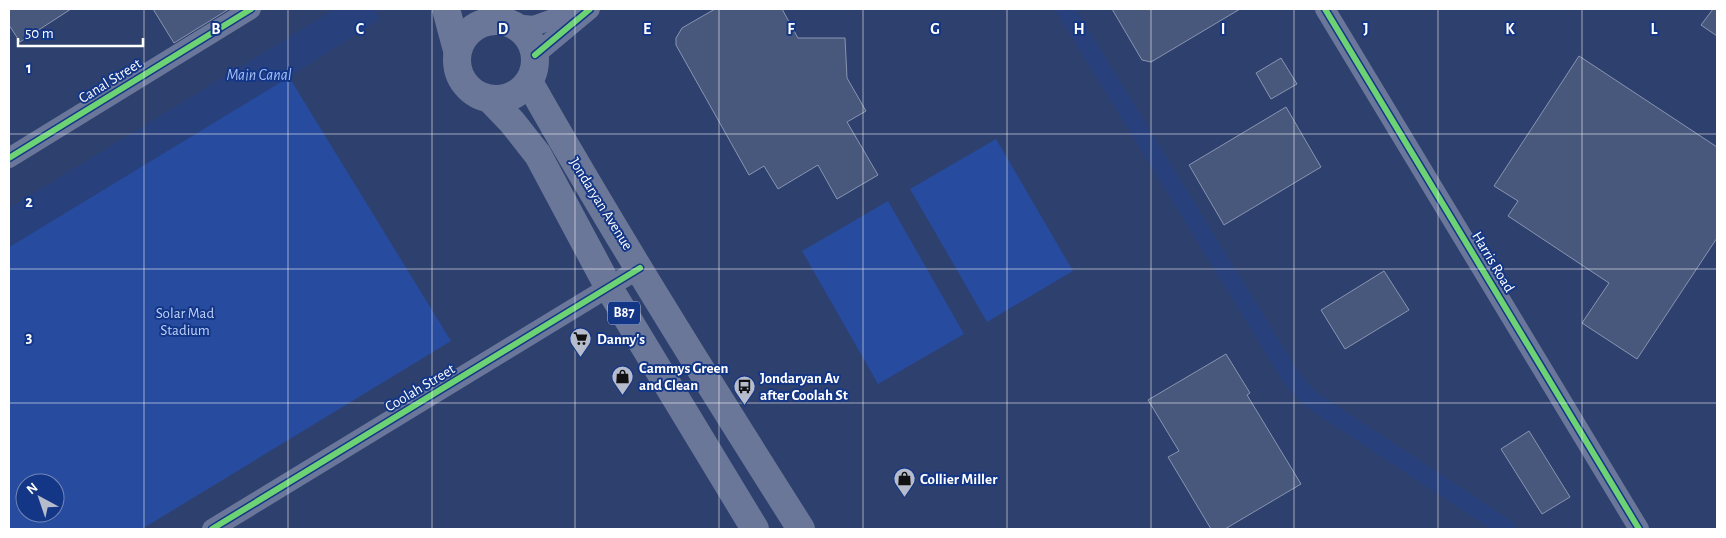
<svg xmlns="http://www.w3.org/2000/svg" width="1726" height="538" font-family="'Alegreya Sans',sans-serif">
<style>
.green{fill:#274b9e;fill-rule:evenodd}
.water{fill:#28417c}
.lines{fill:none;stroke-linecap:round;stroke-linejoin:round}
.canal{stroke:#28417c;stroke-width:18}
.building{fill:#48587c;stroke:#8894b1}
.street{stroke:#6a779b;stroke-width:20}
.primary{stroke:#6a7798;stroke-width:28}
.cycleway-casing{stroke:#143687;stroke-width:9}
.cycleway{stroke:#6cd273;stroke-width:6}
.grid{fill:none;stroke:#fff;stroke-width:1;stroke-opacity:0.55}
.labels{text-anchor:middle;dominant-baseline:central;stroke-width:4;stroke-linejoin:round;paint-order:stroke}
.shield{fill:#143687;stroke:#b8c3db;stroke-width:1}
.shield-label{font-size:14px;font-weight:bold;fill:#fff}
.street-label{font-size:15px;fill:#fff;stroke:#143687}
.park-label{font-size:15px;fill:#bfd2fb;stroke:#143687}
.poi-label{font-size:15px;font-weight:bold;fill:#fff;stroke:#143687;text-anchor:start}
.water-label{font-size:16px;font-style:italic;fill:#a4bef7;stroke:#143687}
.grid-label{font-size:16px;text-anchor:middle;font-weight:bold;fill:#fff;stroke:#143687;stroke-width:4;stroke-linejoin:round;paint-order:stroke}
</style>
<rect width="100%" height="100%" fill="#2e406d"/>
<g class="green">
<path d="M289,77L451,341L142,529H9V247ZM25,483H55V513H25Z"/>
<polygon points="996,139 1073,271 987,322 910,189"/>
<polygon points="888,201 964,334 878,384 802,251"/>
</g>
<polygon class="water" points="335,9 374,9 380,19 289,77 9,247 9,208"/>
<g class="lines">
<polyline class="canal" points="1065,9 1291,377 1309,398 1507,529"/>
</g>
<g class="building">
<polygon points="9,9 71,9 20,42 9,25"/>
<polygon points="153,9 229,9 174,43"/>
<polygon points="715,9 782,9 798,38 845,38 847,78 866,111 847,122 878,175 837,199 818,165 778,189 764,166 749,175 676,45 676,38 682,28"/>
<polygon points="1112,9 1240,9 1151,62 1142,60"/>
<polygon points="1713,9 1717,9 1717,36 1701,25"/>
<polygon points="1579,56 1717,147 1717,238 1637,359 1582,323 1609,283 1508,216 1518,201 1494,186"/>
<polygon points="1281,58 1297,84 1271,99 1256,73"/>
<polygon points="1286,107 1321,167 1224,225 1189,165"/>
<polygon points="1384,271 1409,310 1345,349 1321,310"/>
<polygon points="1226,354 1250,393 1247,395 1301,484 1225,529 1211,529 1168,457 1179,451 1148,400"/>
<polygon points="1529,431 1570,497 1542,514 1501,449"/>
</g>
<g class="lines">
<g class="street">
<polyline points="1325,9 1639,529"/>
<polyline points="513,24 534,26 580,9"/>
<polyline points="535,55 590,9"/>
<polyline points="9,158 251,9"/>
<polyline points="212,529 640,268"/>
</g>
<g class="primary">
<polyline points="446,9 457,50"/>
<circle cx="496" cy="60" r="39"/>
<path d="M529,82C615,234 708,382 801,529"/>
<polyline points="490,99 512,122 538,155 609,288 755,529"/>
</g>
<defs>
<g id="cycleway">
<polyline points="1325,9 1639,529"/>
<polyline points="535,55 590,9"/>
<polyline points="9,158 251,9"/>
<polyline points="212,529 640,268"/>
</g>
</defs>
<use href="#cycleway" class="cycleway-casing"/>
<use href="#cycleway" class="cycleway"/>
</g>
<path class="grid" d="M144,9V529M288,9V529M432,9V529M575,9V529M719,9V529M863,9V529M1007,9V529M1151,9V529M1294,9V529M1438,9V529M1582,9V529M9,134H1717M9,269H1717M9,403H1717"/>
<defs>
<symbol id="supermarket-pin" viewBox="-11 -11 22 30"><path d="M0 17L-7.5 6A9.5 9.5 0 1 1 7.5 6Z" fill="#b6bccc" stroke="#143687"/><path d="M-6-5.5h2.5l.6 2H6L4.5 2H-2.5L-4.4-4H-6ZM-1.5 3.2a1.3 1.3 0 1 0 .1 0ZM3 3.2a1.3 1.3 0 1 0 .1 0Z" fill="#111"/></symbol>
<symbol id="shop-pin" viewBox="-11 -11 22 30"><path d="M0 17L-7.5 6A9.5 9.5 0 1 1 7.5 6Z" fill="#b6bccc" stroke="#143687"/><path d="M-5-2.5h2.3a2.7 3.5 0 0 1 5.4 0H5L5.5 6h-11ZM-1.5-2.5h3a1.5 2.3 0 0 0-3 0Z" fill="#111"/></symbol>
<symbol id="bus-pin" viewBox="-11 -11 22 30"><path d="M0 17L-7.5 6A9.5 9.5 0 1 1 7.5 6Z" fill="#b6bccc" stroke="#143687"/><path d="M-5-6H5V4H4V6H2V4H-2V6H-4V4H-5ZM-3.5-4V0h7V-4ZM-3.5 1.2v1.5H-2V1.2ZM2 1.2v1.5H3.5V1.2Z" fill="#111"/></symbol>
</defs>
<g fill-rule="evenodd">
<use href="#supermarket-pin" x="568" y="326" width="25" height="34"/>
<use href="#shop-pin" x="610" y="364" width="25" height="34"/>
<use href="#bus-pin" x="732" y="374" width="25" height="34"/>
<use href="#shop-pin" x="892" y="466" width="25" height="34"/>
</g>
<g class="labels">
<rect class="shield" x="608" y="301.5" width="32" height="23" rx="4"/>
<g class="shield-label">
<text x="624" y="313">B87</text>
</g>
<g class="street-label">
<text transform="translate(110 81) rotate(-32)">Canal Street</text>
<text transform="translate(601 204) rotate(58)">Jondaryan Avenue</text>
<text transform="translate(1493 262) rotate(59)">Harris Road</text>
<text transform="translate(420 388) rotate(-31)">Coolah Street</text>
</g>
<g class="park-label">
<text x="185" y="313">Solar Mad<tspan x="185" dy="17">Stadium</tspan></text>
</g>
<g class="poi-label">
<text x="597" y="339">Danny's</text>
<text x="639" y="368">Cammys Green<tspan x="639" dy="17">and Clean</tspan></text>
<text x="760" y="378">Jondaryan Av<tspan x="760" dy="17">after Coolah St</tspan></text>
<text x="920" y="479">Collier Miller</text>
</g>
<g class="water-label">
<text x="259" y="75">Main Canal</text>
</g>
</g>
<g class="grid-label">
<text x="216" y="34">B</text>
<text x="360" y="34">C</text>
<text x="503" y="34">D</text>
<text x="647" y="34">E</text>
<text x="791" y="34">F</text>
<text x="935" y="34">G</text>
<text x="1079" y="34">H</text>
<text x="1223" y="34">I</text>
<text x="1366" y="34">J</text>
<text x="1510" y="34">K</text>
<text x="1654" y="34">L</text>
<text x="29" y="73">1</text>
<text x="29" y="207">2</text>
<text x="29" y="342">3</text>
</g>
<rect width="1726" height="538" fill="none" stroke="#ffffff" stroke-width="20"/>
<g transform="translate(40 498) rotate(320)"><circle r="24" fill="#143687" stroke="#7286b7"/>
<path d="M0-4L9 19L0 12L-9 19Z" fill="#b6bccc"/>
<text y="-8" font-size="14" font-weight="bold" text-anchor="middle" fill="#ffffff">N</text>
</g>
<path d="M18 38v8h125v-8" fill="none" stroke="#ffffff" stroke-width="2.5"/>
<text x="25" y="38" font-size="15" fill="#ffffff" stroke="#143687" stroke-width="4" paint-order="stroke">50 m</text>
</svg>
